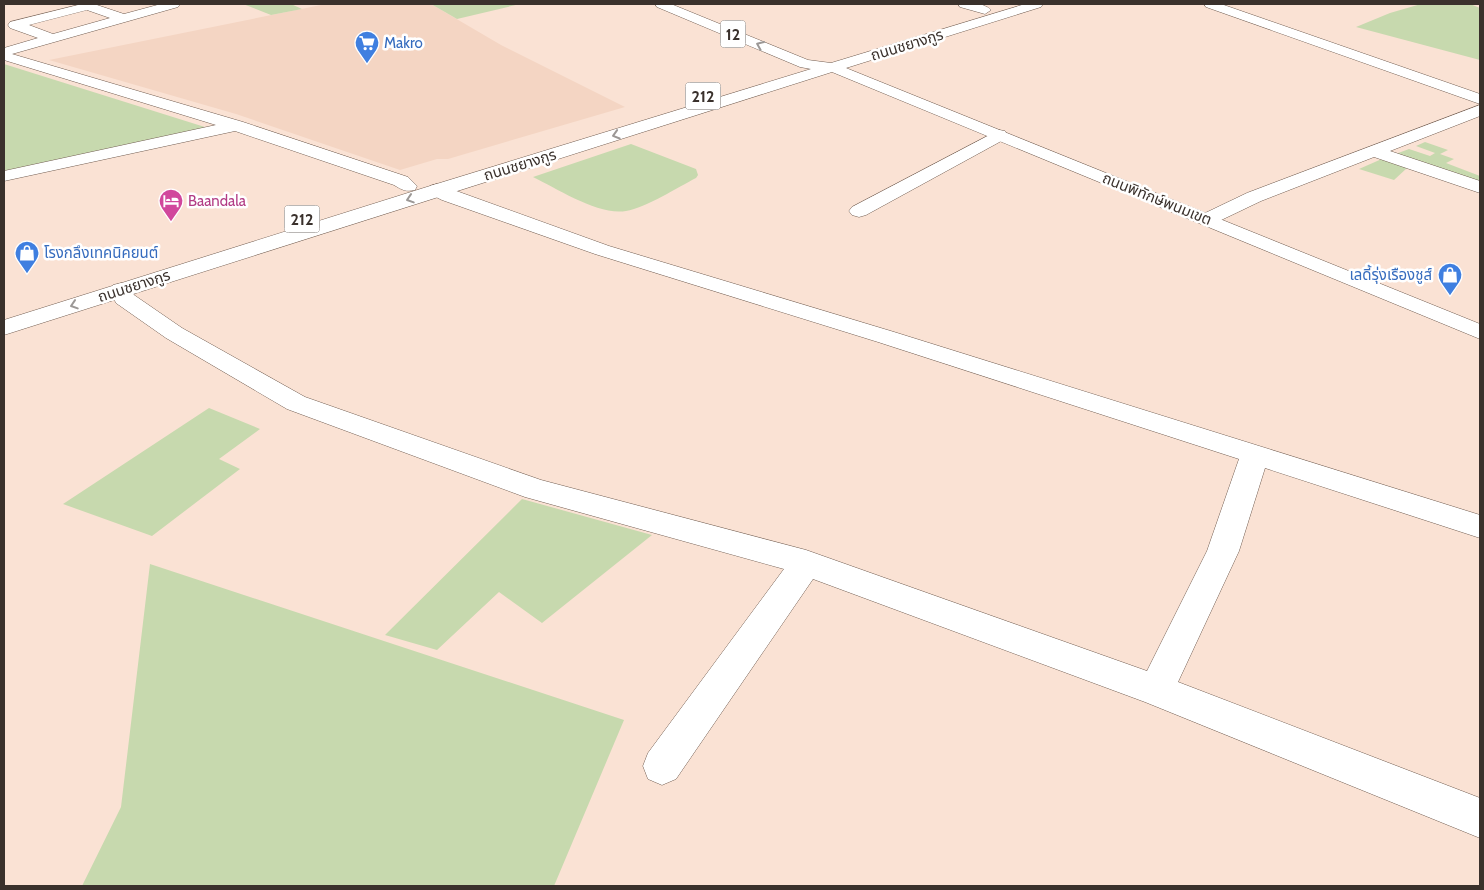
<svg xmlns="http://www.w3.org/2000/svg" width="1484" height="890" font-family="Cabin,'Noto Sans Thai',sans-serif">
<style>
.built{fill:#f4d5c3}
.green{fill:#c7d9ae}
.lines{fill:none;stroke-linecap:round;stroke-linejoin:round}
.minor-casing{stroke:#725e52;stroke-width:1}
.primary-casing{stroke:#725e52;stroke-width:1}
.minor{fill:#fff;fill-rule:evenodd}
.primary{fill:#fff;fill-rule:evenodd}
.oneway{stroke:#9c9896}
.labels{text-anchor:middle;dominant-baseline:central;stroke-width:5;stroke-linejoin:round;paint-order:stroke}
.far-shop-label{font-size:15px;fill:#366cbe;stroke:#fff;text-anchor:start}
.far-street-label{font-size:15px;fill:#3a312c;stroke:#fff}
.far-hotel-label{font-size:15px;fill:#b23c85;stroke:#fff;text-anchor:start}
.shield{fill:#fff;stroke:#756f6b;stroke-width:1}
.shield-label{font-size:16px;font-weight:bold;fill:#3a312c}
</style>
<rect width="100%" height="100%" fill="#fae2d4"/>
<polygon class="built" points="326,4 431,4 501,45 625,107 448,159 437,159 400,170 236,114 49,60"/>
<g class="green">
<polygon points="243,4 291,4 302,9 271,15"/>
<polygon points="431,4 520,4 457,19"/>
<polygon points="1421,4 1470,4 1480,8 1480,60 1356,27 1390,13"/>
<polygon points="4,64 208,128 4,171"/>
<polygon points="1425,142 1448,150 1440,154 1454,159 1446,163 1480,176 1480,184 1393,155 1409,149 1430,156 1435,153 1416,146"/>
<path d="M631,144L696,169L698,175L696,178C678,187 646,208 626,211C599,216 558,189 533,177Z"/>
<polygon points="1384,158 1407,168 1394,180 1359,169"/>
<polygon points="209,408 260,429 219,459 240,469 152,536 63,504"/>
<polygon points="522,499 652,535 542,623 499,592 437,650 385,635"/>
<polygon points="150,564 624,720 554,886 82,886 121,807"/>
</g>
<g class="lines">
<defs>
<g id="minor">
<path d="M82,4H94L124,14L161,4H180L178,7L12,54L243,122L408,177L417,186L415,190C406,192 402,190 394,185L235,131L4,181V171L216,125L4,60V48L38,38L10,28L8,25L10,22ZM87,10L110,18L53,34L29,25Z"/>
<path d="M958,4C968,3 983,2 991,10L985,14L960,7Z"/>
<polygon points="1204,4 1221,4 1480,94 1480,104 1206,7"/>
<polygon points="1480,105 1480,116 1390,151 1480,181 1480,193 1374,157 1261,201 1215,223 1208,225 1201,223 1198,219 1201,215 1247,193"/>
<polygon points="999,130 1005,131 1007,135 1005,139 866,215 859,217 852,215 849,211 852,207"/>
<polygon points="437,184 609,246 894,332 1480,515 1480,538 1265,468 1239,551 1178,682 1480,798 1480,838 1145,702 813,579 676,779 662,785 648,779 643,766 648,753 784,569 525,497 287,409 166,338 116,303 110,290 113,285 121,283 129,285 134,295 182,328 305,397 541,480 806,550 1147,671 1207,551 1239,459 878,342 595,254 442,200 430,194 428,190 430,186"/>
</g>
<polygon id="primary" points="655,4 671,4 808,60 831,63 1025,4 1043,4 1041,7 846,68 1480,324 1480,339 832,72 4,335 4,320 430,186 811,69 800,67 657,7"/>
</defs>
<use href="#minor" class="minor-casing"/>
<use href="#primary" class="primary-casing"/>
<use href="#minor" class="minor"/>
<use href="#primary" class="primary"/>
</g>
<defs><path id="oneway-chevron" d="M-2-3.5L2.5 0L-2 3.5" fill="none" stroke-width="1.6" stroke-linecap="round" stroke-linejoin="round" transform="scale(1.25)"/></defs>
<g class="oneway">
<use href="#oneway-chevron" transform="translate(760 45) rotate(-157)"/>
<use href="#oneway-chevron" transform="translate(616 135) rotate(163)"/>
<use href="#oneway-chevron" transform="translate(410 199) rotate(162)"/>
<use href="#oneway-chevron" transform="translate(74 305) rotate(162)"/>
</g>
<defs>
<symbol id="supermarket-pin" viewBox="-11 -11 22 30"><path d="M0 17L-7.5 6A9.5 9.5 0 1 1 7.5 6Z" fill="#3f7fe0" stroke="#fff"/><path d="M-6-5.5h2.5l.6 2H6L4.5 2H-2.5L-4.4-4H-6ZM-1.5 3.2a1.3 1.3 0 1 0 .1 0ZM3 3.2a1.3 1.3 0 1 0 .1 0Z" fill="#fff"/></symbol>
<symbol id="hotel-pin" viewBox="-11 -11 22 30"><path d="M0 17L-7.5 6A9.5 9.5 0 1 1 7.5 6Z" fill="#d1479c" stroke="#fff"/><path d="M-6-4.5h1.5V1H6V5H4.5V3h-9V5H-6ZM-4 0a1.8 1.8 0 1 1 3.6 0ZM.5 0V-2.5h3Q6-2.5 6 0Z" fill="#fff"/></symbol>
<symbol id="shop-pin" viewBox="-11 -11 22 30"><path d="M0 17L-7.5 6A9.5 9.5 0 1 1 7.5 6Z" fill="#3f7fe0" stroke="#fff"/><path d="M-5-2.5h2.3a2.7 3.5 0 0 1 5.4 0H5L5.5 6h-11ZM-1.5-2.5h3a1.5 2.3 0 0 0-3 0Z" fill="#fff"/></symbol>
</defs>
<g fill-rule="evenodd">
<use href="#supermarket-pin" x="353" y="29" width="28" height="38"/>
<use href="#hotel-pin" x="157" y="187" width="28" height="38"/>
<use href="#shop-pin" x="13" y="239" width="28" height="38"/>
<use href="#shop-pin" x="1436" y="261" width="28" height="38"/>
</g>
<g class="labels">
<g class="far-shop-label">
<text x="384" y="43">Makro</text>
<text x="44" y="253">โรงกลึงเทคนิคยนต์</text>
<text x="1432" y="275" text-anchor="end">เลดี้รุ่งเรืองชูส์</text>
</g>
<g class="far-street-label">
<text transform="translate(907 45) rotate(-17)">ถนนชยางกูร</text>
<text transform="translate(520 165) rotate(-17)">ถนนชยางกูร</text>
<text transform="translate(1157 199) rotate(22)">ถนนพิทักษ์พนมเขต</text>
<text transform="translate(134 286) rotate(-18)">ถนนชยางกูร</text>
</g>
<g class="far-hotel-label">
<text x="188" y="201">Baandala</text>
</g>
<g class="shield">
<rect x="720.5" y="20.5" width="25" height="27" rx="4"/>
<rect x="685.5" y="82.5" width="35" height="27" rx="4"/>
<rect x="284.5" y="205.5" width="35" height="27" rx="4"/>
</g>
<g class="shield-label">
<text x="733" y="34">12</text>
<text x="703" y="96">212</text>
<text x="302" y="219">212</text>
</g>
</g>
<rect width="1484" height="890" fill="none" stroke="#3a312c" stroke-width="10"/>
</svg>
